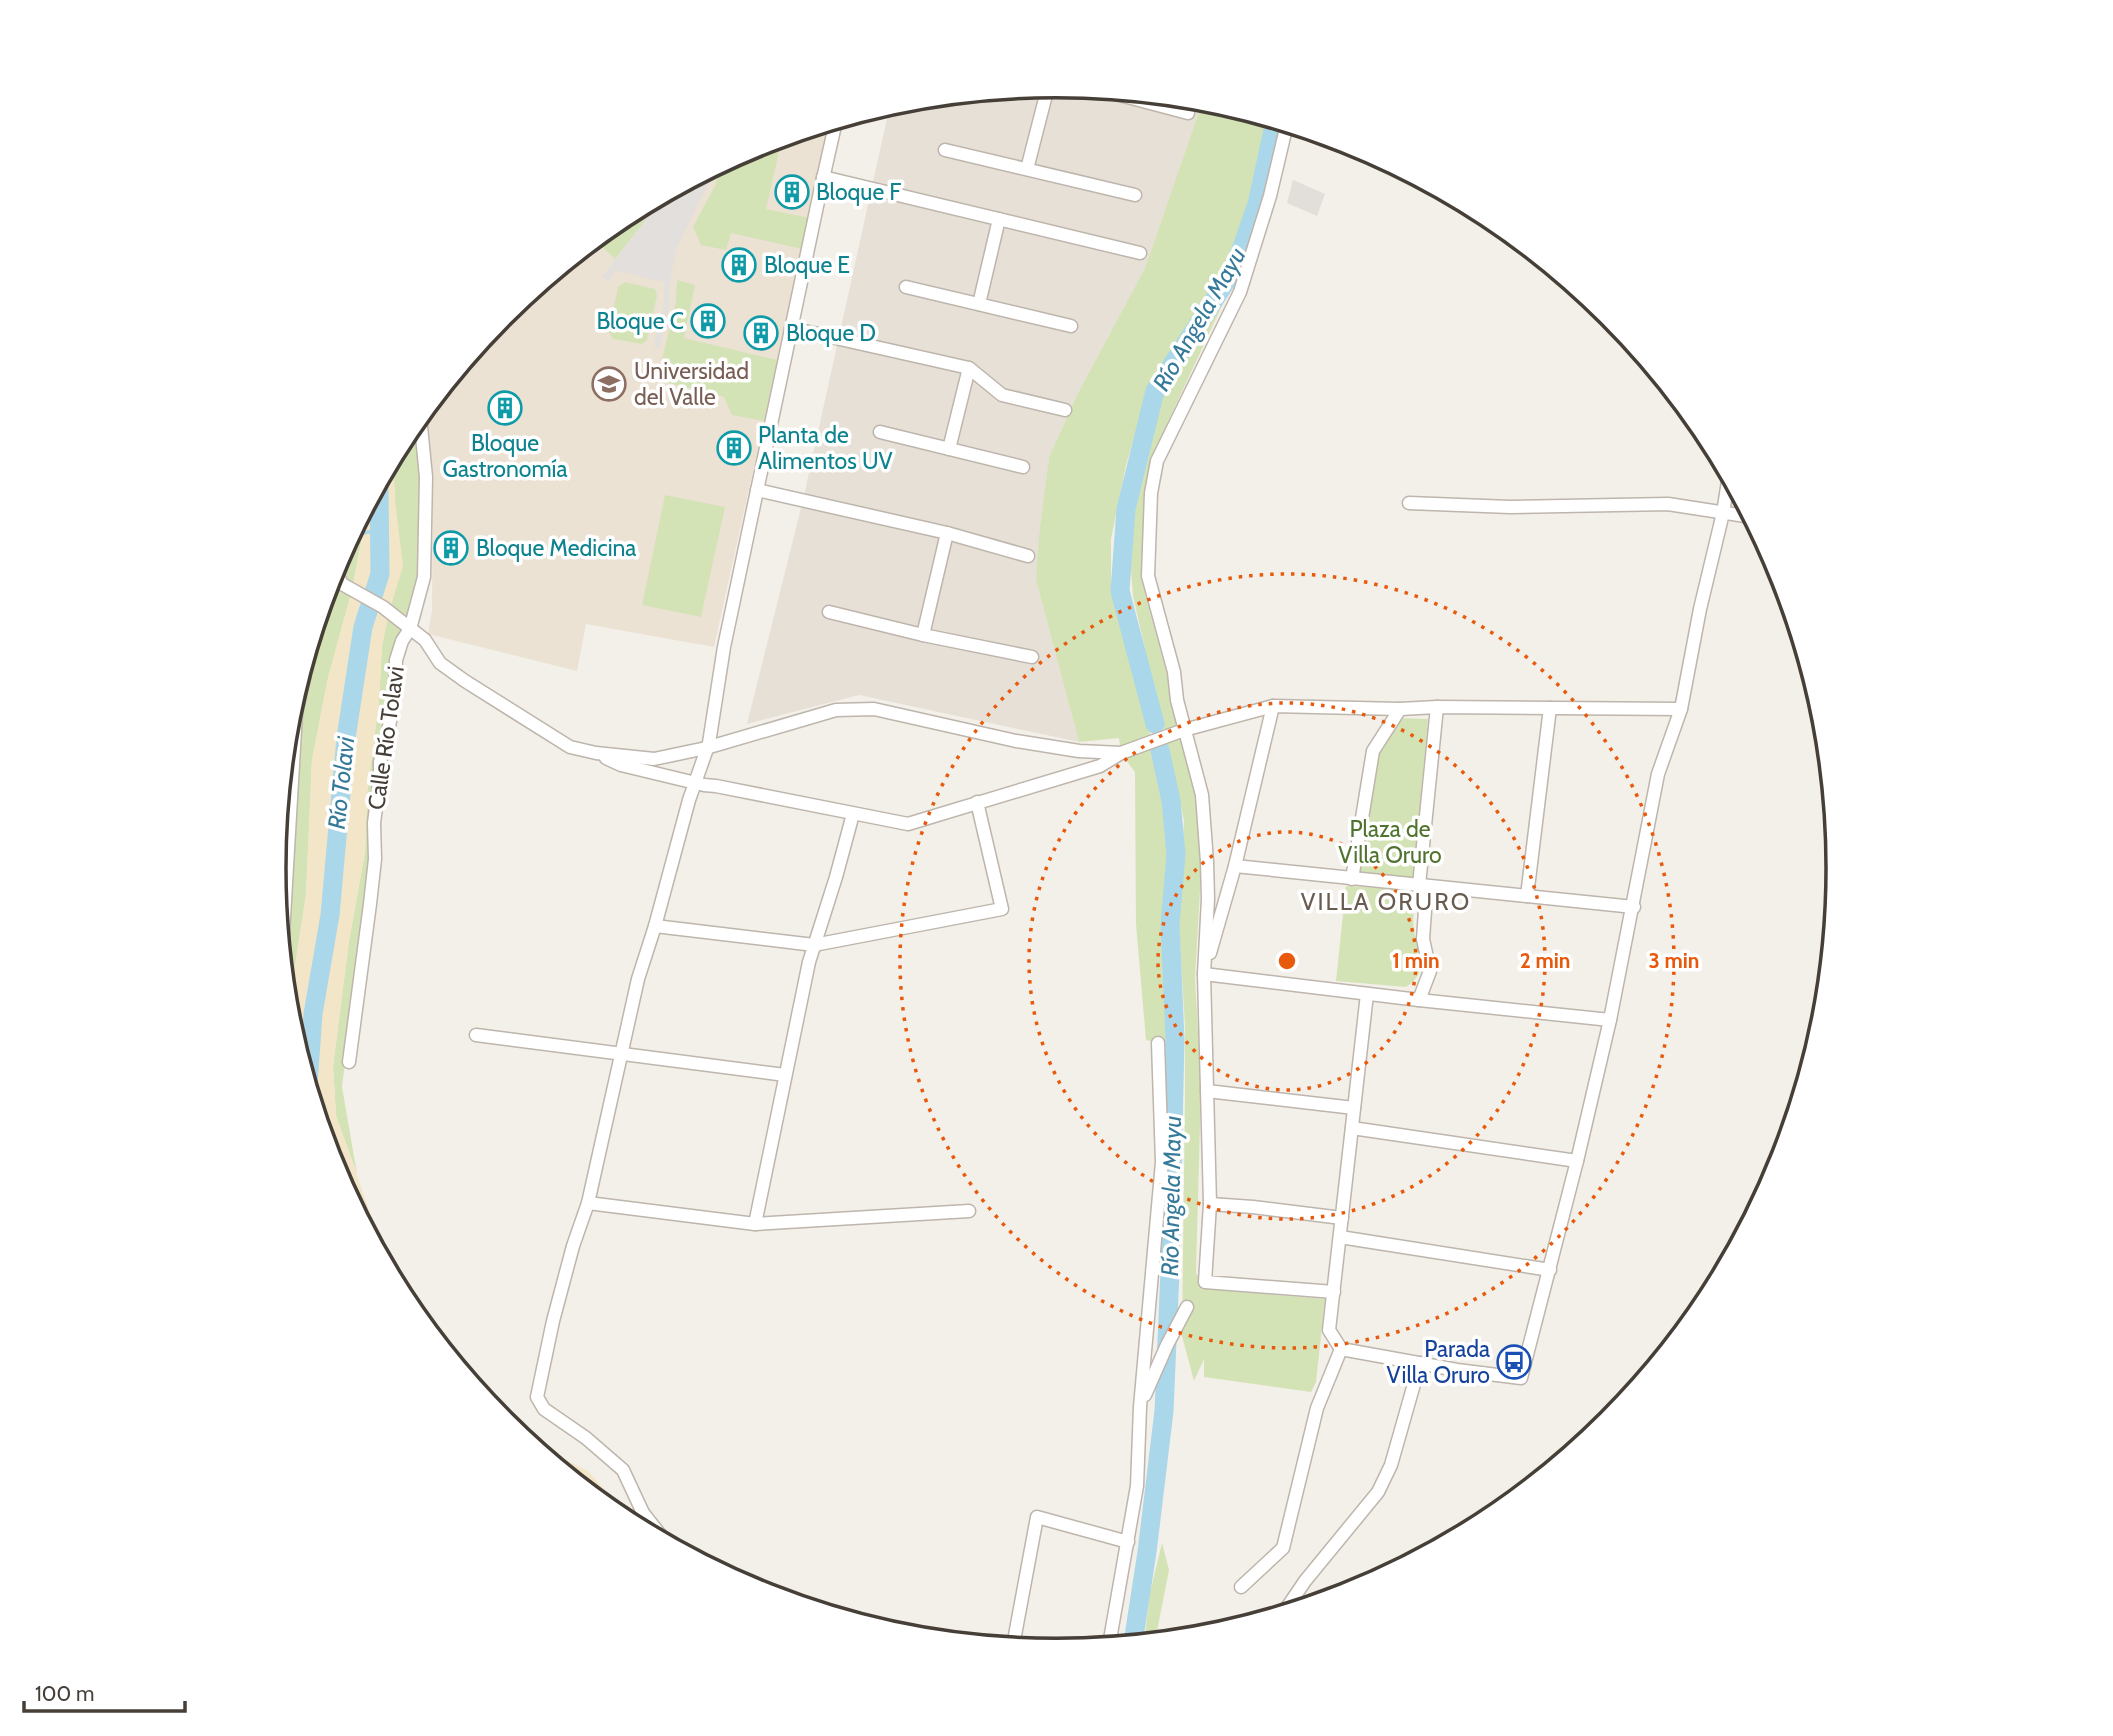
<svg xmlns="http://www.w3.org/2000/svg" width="2113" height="1736" font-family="Cabin,sans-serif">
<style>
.residential{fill:#e6e0d7}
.industrial{fill:#e2deda}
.education{fill:#ebe2d4}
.green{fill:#d4e3b5}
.sand{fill:#f3e6c8}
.parking{fill:#e2dfdd}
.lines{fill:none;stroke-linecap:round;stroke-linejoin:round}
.stream{stroke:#abd7ea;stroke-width:3.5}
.river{stroke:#abd7ea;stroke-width:19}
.street-casing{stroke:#beb5ac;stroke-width:15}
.street{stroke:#fff;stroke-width:12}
.ring{fill:none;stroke:#e8590c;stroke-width:3.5;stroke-dasharray:3.5 7}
.labels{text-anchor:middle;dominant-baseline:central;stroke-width:7;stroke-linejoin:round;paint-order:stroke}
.culture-label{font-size:23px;fill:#0d838f;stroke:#fff;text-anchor:start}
.education-label{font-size:23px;fill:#785e54;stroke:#fff;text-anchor:start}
.street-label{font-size:23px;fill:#463f38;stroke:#fff}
.park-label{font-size:23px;fill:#517330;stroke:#fff}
.transit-label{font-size:23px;fill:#164399;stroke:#fff;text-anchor:end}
.water-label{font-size:24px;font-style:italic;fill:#367a9a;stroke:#fff}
.neighbourhood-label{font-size:24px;letter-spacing:2px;fill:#685b50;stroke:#fff}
.rim{fill:none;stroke:#463f38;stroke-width:3.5}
.centre{fill:#e8590c;stroke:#fff;stroke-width:3.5}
.ring-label{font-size:21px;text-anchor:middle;font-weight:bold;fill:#e8590c;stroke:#fff;stroke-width:7;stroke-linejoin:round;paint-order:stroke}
</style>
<rect width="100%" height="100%" fill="#f3efe9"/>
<polygon class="residential" points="1056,86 1203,100 1145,268 1078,393 1049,457 1036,580 1079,742 859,695 747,724 803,500 890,105 904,101"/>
<polygon class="industrial" points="1293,180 1325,194 1317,216 1287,203"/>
<polygon class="education" points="830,123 714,647 586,624 577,671 428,634 432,610 433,475 427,408 504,315 622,217 758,145"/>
<g class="green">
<polygon points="1203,100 1269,119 1262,142 1254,188 1222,274 1148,390 1126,465 1111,539 1111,592 1145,710 1164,800 1168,847 1163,930 1173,1013 1167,1045 1146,1040 1136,924 1135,772 1121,753 1119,738 1079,742 1036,580 1039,537 1049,457 1078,393 1145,268"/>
<polygon points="782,138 766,209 809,218 802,249 731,233 726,250 701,245 693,227 716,184 720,165 758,145"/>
<polygon points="665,195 615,259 597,242 584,248 622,217"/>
<polygon points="677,280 695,285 684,338 777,360 764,421 732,415 724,397 657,380 676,302"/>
<polygon points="625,282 655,289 657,296 647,340 642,344 613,339 609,332 618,287"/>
<polygon points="1233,282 1153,454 1147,481 1141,579 1167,675 1175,718 1195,792 1201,873 1195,978 1201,1088 1196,1273 1206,1289 1325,1299 1316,1382 1311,1392 1204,1377 1204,1359 1194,1381 1182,1336 1185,1098 1185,1026 1179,928 1184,820 1133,596 1130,557 1133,510 1161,396"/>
<polygon points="417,420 420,482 418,587 391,660 390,690 384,724 379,742 370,820 371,856 342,1087 357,1174 336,1116 333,1066 349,941 365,852 367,794 379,701 382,646 389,612 395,501 393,459 406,433"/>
<polygon points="665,495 725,507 701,617 642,605"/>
<polygon points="362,538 352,590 328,678 312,760 306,895 288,1012 285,978 291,916 303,711 318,648 325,598 334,568 349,541"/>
<polygon points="1400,718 1428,719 1413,879 1360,872 1378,755"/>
<path d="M1346,886L1416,890C1415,903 1412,919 1414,931C1418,954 1431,970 1406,987L1336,981Z"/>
<polygon points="1162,1543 1169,1570 1155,1641 1144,1642 1150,1593"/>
</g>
<g class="sand">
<polygon points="393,459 395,501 403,566 389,612 382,646 379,701 367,794 365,852 349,941 333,1066 336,1116 380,1241 428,1320 468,1378 406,1302 334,1167 289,1020 288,1012 306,895 312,760 328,678 352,590 363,533 362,516"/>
<polygon points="479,1391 544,1449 588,1471 626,1514 627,1521 503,1421"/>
</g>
<polygon class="parking" points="712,169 710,180 676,249 670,282 670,304 659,349 654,346 664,302 664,282 616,271 609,281 602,277 665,195"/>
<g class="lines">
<polyline class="stream" points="352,535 380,530"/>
<g class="river">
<polyline points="1155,724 1120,591 1126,509 1155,391 1229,277 1242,247 1257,204 1275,121"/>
<polyline points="308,1084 313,1014 330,915 346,738 363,627 380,574 379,485"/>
<polyline points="1133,1643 1147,1552 1164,1411 1170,1271 1175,1039 1170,924 1176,854 1171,801 1160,750"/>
</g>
<defs>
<g id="street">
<polyline points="1101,90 1188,113"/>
<polyline points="1287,124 1270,196 1240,292 1157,461 1151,493 1148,576 1174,672 1177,700 1202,795 1207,862 1208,899 1204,974 1210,1204 1205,1282 1334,1292"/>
<polyline points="945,150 1135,195"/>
<polyline points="1027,169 1048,87"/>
<polyline points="823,177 1140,253"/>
<polyline points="906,287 1071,326"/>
<polyline points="979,304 999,219"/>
<polyline points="791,328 969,368 1002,395 1065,410"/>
<polyline points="880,432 1023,467"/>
<polyline points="949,449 969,368"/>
<polyline points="757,490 947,533 1028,556"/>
<polyline points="1409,503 1510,507 1668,504 1752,517"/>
<polyline points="334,568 342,584 383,607 425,640 440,663 465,681 570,747 596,753 654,759 706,748 836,710 874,709 1016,741 1079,751 1121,753 1184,730 1273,706 1400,709 1437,707 1681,709"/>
<polyline points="829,612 923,635 1032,657"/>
<polyline points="923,635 947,533"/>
<polyline points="606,758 621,765 704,785 716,786 908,824 1100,766 1121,753"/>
<polyline points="1235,866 1634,907"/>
<polyline points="1352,879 1373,751 1400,709"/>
<polyline points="1527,896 1550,708"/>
<polyline points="655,926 814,945 1002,909 977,802"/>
<polyline points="282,952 296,713 316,626"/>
<polyline points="1210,953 1235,866 1273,706"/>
<polyline points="1204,974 1419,1000 1610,1020"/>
<polyline points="1367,994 1329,1330 1341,1349 1457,1370 1521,1378 1577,1161 1610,1020 1658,774 1681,709 1700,609 1723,513 1729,475"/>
<polyline points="1419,1000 1430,971 1423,939 1426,897 1419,885 1437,707"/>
<polyline points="476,1035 785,1075"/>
<polyline points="349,1062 370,904 375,859 374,823 380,777 380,762 389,727 395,691 396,660 402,641 410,629 424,577 426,477 420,416"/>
<polyline points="1207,1091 1354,1108"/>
<polyline points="1352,1128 1577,1161"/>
<polyline points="588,1203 755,1224 969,1211"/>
<polyline points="1210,1204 1253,1207 1342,1218"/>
<polyline points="755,1224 809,962 836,877 853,814"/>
<polyline points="1340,1237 1550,1270"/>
<polyline points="1145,1395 1167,1345 1187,1307"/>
<polyline points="643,1513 666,1542"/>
<polyline points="645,1531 643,1513 623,1470 586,1438 544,1409 537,1397 553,1321 573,1246 588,1203 638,979 655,926 689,800 709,743 724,647 820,192 836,121"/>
<polyline points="1241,1587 1283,1548 1317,1408 1341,1349"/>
<polyline points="1284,1612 1305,1581 1378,1492 1391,1465 1420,1363"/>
<polyline points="1109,1645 1137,1486 1140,1407 1162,1162 1158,1043"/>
<polyline points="1013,1646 1037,1517 1128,1542"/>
</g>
</defs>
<use href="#street" class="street-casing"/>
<use href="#street" class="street"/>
</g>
<g class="ring">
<circle cx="1287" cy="961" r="129"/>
<circle cx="1287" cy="961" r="258"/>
<circle cx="1287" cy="961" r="387"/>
</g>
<defs>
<symbol id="building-ring" viewBox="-11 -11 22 22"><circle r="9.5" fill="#fff" stroke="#0f9aa8" stroke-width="1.5"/><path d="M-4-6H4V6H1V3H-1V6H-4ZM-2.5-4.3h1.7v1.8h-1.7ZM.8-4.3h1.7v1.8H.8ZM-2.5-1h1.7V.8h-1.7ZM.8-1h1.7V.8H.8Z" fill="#0f9aa8"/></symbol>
<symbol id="university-ring" viewBox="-11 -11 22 22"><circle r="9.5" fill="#fff" stroke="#8d6e63" stroke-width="1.5"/><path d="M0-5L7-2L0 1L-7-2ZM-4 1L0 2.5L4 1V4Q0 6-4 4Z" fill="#8d6e63"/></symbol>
<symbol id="bus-ring" viewBox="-11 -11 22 22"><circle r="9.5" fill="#fff" stroke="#1a4fb4" stroke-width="1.5"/><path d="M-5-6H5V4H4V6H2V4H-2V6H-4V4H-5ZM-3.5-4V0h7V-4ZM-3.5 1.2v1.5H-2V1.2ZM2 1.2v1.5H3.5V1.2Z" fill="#1a4fb4"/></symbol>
</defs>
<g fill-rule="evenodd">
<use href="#building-ring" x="773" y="173" width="38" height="38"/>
<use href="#building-ring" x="720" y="246" width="38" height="38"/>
<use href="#building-ring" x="689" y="302" width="38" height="38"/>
<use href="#building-ring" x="742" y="314" width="38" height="38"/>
<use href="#university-ring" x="590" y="365" width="38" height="38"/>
<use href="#building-ring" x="486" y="389" width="38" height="38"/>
<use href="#building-ring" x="715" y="429" width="38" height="38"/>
<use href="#building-ring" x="432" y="529" width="38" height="38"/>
<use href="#bus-ring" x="1495" y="1343" width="38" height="38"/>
</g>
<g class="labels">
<g class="culture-label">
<text x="816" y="192">Bloque F</text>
<text x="764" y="265">Bloque E</text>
<text x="684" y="321" text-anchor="end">Bloque C</text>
<text x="786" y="333">Bloque D</text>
<text x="758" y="435">Planta de<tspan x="758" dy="26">Alimentos UV</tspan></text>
<text x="505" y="443" text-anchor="middle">Bloque<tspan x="505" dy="26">Gastronomía</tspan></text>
<text x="476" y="548">Bloque Medicina</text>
</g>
<g class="education-label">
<text x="634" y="371">Universidad<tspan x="634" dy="26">del Valle</tspan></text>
</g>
<g class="street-label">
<text transform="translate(386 738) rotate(-82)">Calle Río Tolavi</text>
</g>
<g class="park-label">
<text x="1390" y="829">Plaza de<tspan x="1390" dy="26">Villa Oruro</tspan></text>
</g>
<g class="transit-label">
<text x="1490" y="1349">Parada<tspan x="1490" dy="26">Villa Oruro</tspan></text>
</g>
<g class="water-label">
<text transform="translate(1199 319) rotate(-60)">Río Angela Mayu</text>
<text transform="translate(341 783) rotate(-84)">Río Tolavi</text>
<text transform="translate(1171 1196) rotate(-89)">Río Angela Mayu</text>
</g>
<g class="neighbourhood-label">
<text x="1386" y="901">VILLA ORURO</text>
</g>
</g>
<path d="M0 0H2113V1736H0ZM286 868a770 770 0 1 1 1540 0a770 770 0 1 1-1540 0Z" fill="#fff" fill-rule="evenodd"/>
<path class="rim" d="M286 868a770 770 0 1 1 1540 0a770 770 0 1 1-1540 0Z"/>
<circle cx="1287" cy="961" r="10" class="centre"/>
<g class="ring-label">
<text x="1416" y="968">1 min</text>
<text x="1545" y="968">2 min</text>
<text x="1674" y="968">3 min</text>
</g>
<path d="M24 1701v10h161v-10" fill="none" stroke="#463f38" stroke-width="3.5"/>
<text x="35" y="1701" font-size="21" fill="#463f38" stroke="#ffffff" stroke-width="5" paint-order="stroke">100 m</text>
</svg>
